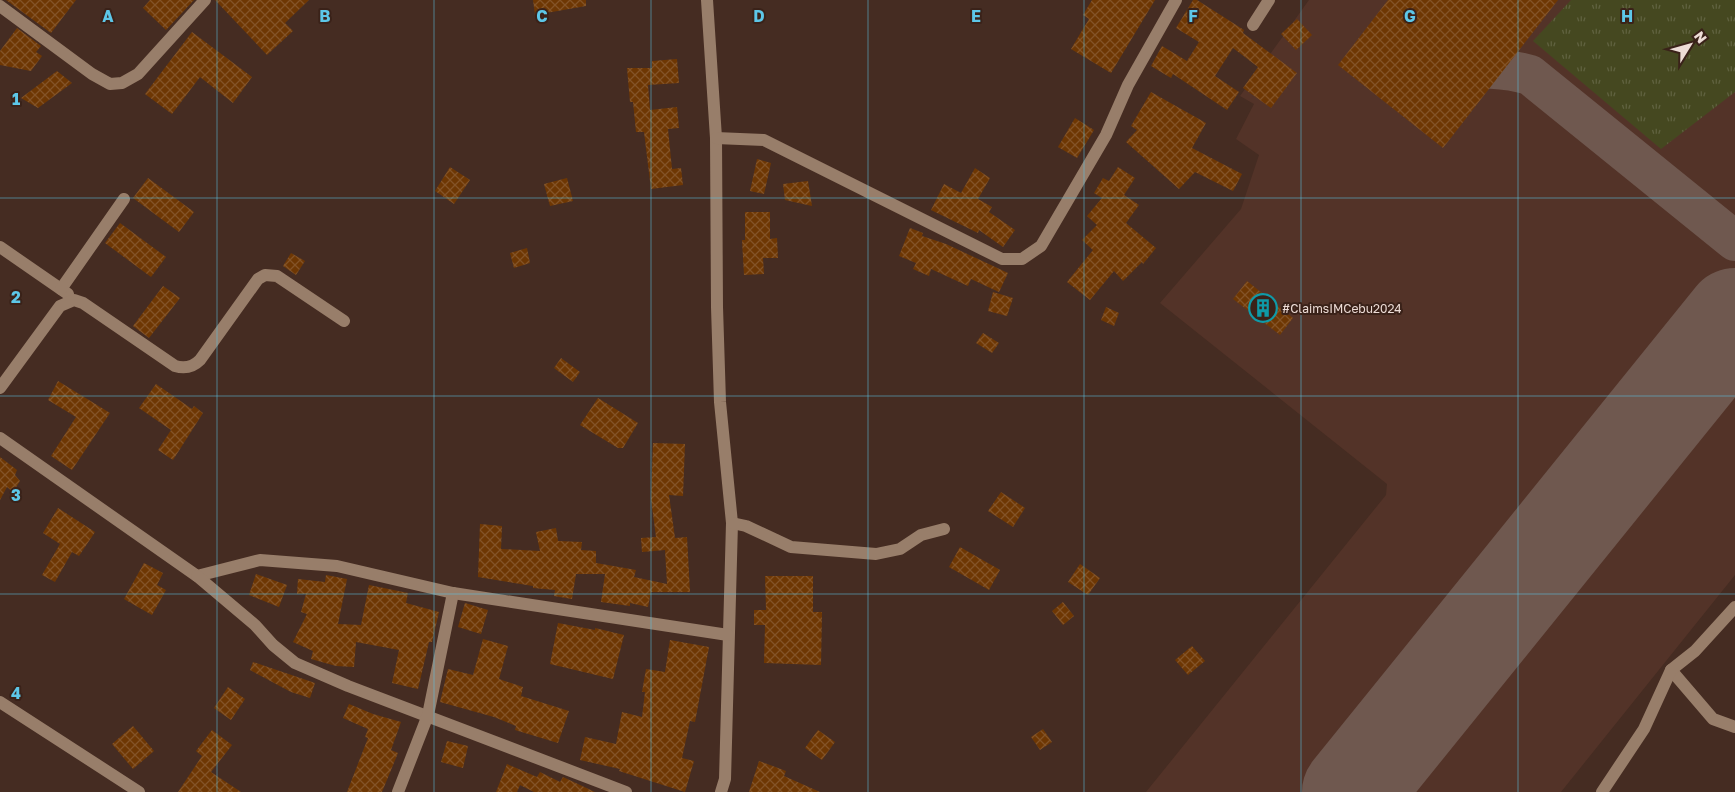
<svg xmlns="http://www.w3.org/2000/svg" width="1735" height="792" font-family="'Golos Text',sans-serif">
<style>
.built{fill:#533328}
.grass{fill:url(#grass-tufts)}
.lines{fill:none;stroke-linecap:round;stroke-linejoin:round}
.taxiway{stroke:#6f584f;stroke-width:40}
.runway{stroke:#6f584f;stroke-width:100}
.building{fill:url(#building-cross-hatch)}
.minor{stroke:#987e6a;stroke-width:12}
.grid{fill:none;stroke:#5dc7e8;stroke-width:1;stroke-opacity:0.55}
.labels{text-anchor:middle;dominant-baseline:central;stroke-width:4;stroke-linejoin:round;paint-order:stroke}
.poi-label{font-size:12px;fill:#eddcd6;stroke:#3a2219;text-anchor:start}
.grid-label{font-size:16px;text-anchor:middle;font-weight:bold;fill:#5dc7e8;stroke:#3a2219;stroke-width:4;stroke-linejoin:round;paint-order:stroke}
</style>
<defs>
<pattern id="grass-tufts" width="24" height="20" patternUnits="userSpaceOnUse" patternTransform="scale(1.25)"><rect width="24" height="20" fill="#454820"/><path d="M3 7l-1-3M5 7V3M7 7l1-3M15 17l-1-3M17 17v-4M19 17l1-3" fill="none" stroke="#606240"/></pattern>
<pattern id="building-cross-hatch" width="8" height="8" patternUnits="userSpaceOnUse" patternTransform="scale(1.25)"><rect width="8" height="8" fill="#6e3703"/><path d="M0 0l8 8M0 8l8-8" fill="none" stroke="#835327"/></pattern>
</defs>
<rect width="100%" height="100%" fill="#452c22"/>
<polygon class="built" points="1309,0 1735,0 1735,575 1561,792 1146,792 1386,495 1387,484 1160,303 1241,209 1259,155 1236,139 1254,104 1240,96"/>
<polygon class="grass" points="1571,0 1735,0 1735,92 1661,149 1533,41"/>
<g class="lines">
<path class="taxiway" d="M1451,69C1479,68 1503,67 1530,75L1735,241"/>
<polyline class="runway" points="1352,792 1735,318"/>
</g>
<g class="building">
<polygon points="6,0 76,0 51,33"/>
<polygon points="150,0 194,0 166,30 143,8"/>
<polygon points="215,0 309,0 285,23 293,31 267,55"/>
<polygon points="533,0 586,0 586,6 535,15"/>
<polygon points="1092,0 1155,0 1111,73 1071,49 1089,19 1083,15"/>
<polygon points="1193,0 1197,0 1244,30 1243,33 1297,73 1271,108 1243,88 1258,67 1233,48 1215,76 1239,92 1227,110 1173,74 1171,78 1151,66 1162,46 1187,61 1199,42 1176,28"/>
<polygon points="1388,0 1558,0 1443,148 1338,65"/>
<polygon points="1297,19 1312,35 1296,50 1281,34"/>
<polygon points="17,28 41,46 36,52 42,56 31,71 0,65 0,51"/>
<polygon points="192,32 252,77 233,103 200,77 172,114 145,94"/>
<polygon points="677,59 679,83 648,85 650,110 677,107 679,128 668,129 672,169 681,168 683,185 651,189 644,132 636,132 633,102 630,102 627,68 652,68 652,61"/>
<polygon points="57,71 72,83 38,108 21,98"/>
<polygon points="1151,92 1206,123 1192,148 1242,174 1233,191 1195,172 1179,189 1126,142 1137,130 1131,126"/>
<polygon points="1075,118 1094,130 1077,158 1058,147"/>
<polygon points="757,159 771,163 764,194 750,191"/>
<polygon points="450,167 470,180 454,204 435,191"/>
<polygon points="1118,167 1135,178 1124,195 1139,205 1126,223 1156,248 1143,264 1142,262 1123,281 1114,271 1090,300 1067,282 1093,250 1082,240 1097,225 1087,216 1102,198 1094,193 1103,178 1109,181"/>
<polygon points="975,168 990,178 978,199 992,207 989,212 1015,230 1003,247 979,230 978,233 931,210 944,184 961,193"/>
<polygon points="148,178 194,212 179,232 133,198"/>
<polygon points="567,178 573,201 550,206 544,184"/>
<polygon points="808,181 812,206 785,200 783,184"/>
<polygon points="745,212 770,212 770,239 777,238 778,258 763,258 764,274 744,275 742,240 745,240"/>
<polygon points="120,223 166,257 151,277 105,243"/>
<polygon points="910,228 923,233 922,236 946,244 1008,273 999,292 971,279 968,286 931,269 929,276 913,269 916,263 899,256"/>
<polygon points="527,248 530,263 514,268 510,253"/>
<polygon points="291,253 305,261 296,275 283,266"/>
<polygon points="1247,281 1293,318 1280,335 1233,299"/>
<polygon points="163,286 180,298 149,338 133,326"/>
<polygon points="993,292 1013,298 1007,316 988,311"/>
<polygon points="1106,307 1119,313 1114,326 1101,320"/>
<polygon points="983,333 999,343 992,353 976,343"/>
<polygon points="561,358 580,372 573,382 554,368"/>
<polygon points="58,381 110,413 72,470 51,456 76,417 48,400"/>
<polygon points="156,384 192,409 194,406 203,413 173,460 158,450 171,430 139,408"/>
<polygon points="598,398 638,423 623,448 618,448 580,425"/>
<polygon points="653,443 685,444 683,496 669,495 675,538 687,537 690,592 651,592 648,607 630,603 630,606 601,602 605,574 576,574 572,599 554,596 555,590 533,588 533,586 478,577 480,524 502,526 501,549 540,551 536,532 556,528 558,541 582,542 581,550 596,551 596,563 636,570 634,577 667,584 665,550 642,552 641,538 656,537 651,499"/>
<polygon points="0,457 17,470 15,475 20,481 13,492 7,487 0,500"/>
<polygon points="1001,492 1025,508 1013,527 988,511"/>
<polygon points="58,508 95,532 79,556 72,552 55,582 42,575 60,544 43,533"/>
<polygon points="960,547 1000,570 989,590 949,567"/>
<polygon points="144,563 163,573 157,585 166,590 152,615 124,599"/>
<polygon points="1080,564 1100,578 1088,595 1068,582"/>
<polygon points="256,574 287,585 279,607 249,595"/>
<polygon points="326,575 347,579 338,624 361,625 369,585 408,593 406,603 439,612 432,642 429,642 418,689 392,683 399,650 356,642 354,667 336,666 311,659 313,651 293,642 307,614 301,612 306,594 297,594 298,579 325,582"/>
<polygon points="765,576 813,576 813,612 822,612 821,665 764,663 765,625 754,625 754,610 766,610"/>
<polygon points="1063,602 1074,616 1063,625 1052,611"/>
<polygon points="465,603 488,610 481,634 458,627"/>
<polygon points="558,623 595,630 595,628 624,635 613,679 550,664"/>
<polygon points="483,639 508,646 499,679 523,687 521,696 569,711 558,743 515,730 516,726 494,717 440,702 448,669 473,675"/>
<polygon points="670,640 709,647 695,722 690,721 682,758 694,761 685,792 619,771 620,769 580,760 585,737 616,744 622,712 642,717 645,692 642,692 646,669 665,672"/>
<polygon points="1192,646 1205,661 1188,675 1175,660"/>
<polygon points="253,662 315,683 310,698 291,692 250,670"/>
<polygon points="228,687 245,699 231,720 214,708"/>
<polygon points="349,704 373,714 401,722 391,750 398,753 382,792 347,792 368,738 365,737 368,729 343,718"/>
<polygon points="133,726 154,751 133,769 112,744"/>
<polygon points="1043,729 1052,742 1040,750 1031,737"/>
<polygon points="212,730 232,745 211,772 241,792 178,792 202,756 196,751"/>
<polygon points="818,730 835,742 822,760 805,748"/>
<polygon points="447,741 468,746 463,768 441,762"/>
<polygon points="759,761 786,771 784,776 820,792 749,792"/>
<polygon points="507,764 537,777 540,772 560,782 563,777 595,792 534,792 520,785 517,792 496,792"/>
</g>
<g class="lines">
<g class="minor">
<polyline points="707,0 716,138 717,307 720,402 732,523 725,779 721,792"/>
<polyline points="0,6 92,74 110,84 122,83 138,74 205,0"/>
<polyline points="1253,25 1269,0"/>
<polyline points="716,138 764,140 1002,259 1022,259 1041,246 1106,135 1128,85 1176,0"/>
<polyline points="0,247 68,294"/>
<polyline points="61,289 124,199"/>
<path d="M0,388L60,306L74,300L83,303L175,366C185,369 193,367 200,360L258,279L265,275L277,276L344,321"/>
<polyline points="0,438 197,576 260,560 337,566 453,593 728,635"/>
<polyline points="732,523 746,526 791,547 876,554 900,549 921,535 944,529"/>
<polyline points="197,576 255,625 273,645 295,663 348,686 626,792"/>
<polyline points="1671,670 1713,719 1735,727"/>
<polyline points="0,702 139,792"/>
<polyline points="398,792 428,715 453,593"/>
<polyline points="1602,792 1644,729 1671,670 1695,651 1735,607"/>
</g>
</g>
<path class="grid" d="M217,0V792M434,0V792M651,0V792M868,0V792M1084,0V792M1301,0V792M1518,0V792M0,198H1735M0,396H1735M0,594H1735"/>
<defs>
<symbol id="building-ring" viewBox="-11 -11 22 22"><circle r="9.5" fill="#3a2219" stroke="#0f9aa8" stroke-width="1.5"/><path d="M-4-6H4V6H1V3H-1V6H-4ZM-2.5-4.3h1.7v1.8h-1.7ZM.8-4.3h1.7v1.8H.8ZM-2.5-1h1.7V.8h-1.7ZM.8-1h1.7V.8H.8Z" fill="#0f9aa8"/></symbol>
</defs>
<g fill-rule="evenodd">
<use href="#building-ring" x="1247" y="292" width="32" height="32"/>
</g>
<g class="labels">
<g class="poi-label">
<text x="1282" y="308">#ClaimsIMCebu2024</text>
</g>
</g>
<g class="grid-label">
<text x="108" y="22">A</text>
<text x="325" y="22">B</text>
<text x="542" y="22">C</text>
<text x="759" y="22">D</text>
<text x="976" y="22">E</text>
<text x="1193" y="22">F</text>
<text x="1410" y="22">G</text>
<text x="1627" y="22">H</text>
<text x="16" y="105">1</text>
<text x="16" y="303">2</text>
<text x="16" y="501">3</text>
<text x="16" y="699">4</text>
</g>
<g transform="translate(1690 45) rotate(53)" stroke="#3a2219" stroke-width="4" paint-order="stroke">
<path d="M0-4L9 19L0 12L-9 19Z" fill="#eddcd6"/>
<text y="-8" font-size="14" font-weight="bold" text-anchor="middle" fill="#eddcd6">N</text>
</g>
</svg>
